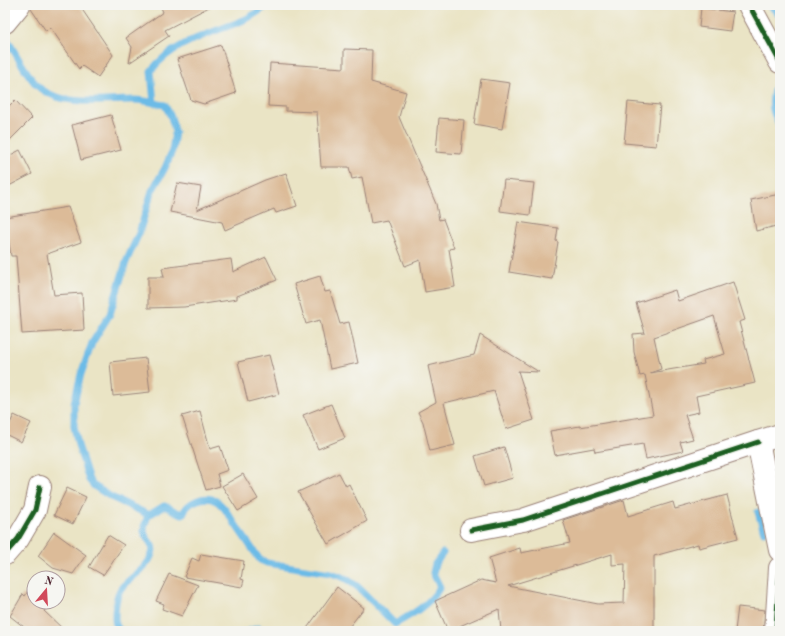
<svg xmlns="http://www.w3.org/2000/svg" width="785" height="636" font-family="'Old Standard TT',serif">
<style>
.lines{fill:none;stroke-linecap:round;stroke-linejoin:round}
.stream{stroke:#6cbbe7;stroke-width:7}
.building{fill:#dcbb98;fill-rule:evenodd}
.minor-casing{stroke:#9a8278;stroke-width:24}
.minor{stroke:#fff;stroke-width:22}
.cycleway-casing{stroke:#f6f6f2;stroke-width:8}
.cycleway{stroke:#1b5e20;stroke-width:5}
</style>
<rect width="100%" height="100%" fill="#f6f6f2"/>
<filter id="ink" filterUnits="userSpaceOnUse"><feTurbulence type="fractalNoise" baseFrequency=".025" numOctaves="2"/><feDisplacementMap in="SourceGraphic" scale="8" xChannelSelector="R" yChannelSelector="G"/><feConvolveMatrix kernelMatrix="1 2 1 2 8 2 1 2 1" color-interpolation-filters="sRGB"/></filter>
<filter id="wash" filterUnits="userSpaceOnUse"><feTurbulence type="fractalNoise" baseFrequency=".012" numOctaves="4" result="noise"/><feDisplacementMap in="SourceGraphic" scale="16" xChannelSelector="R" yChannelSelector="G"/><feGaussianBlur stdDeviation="0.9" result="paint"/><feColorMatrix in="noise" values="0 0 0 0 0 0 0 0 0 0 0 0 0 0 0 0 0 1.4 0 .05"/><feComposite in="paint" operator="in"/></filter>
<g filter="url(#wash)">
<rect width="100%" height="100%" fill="#eae4c5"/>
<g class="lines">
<g class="stream">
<polyline points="770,5 780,16"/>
<path d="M5,36C14,50 29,80 41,89C65,107 104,100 131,100C142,99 154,103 165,105L171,117L175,132L172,151L165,168L152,191L139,233L126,262L110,314L92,343L81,374L74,403V426L78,445L89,480L94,486L111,497L149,515L164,506C172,508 175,513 183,514C187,502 205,494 216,501C219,502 221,506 224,508L260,560L267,563L331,573L345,578L358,587L395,624C413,614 430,604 440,587L433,573L435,564L443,553"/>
<polyline points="775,89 780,73"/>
<path d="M774,90C771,107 772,111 780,126"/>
<path d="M154,103L151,71C172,42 213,33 244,20C253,16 261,10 268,5"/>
<polyline points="758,512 764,532"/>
<path d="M121,631C116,628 115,623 115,618C115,608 116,593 123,586C133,575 147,569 152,554C156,543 144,540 144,530C144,525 147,519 148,515"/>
<polyline points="249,631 258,628 264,631"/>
</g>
</g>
<g id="blocks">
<g class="building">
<polygon points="31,5 79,5 113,55 98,77 82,66 79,69 50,27 46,31 31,9"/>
<polygon points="160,5 213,5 165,30 169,36 129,63 132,47 126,38 163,12"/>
<polygon points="701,8 733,12 730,31 699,27"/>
<polygon points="221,45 236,93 204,104 191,100 177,59"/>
<polygon points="344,49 372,50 371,82 406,92 399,117 436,204 439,220 443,219 454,248 449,249 455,287 425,292 420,260 405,266 387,220 371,223 362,177 352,179 349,167 321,167 317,112 286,111 286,107 268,106 270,63 344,68"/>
<polygon points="481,79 510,83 502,129 474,124"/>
<polygon points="15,100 32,118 5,145 5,110"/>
<polygon points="628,102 660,105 656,146 624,143"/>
<polygon points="111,115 121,150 81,160 72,125"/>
<polygon points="439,118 464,120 461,154 436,152"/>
<polygon points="20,150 32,174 5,188 5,158"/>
<polygon points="286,173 297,206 276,213 274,209 225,230 222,222 170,212 177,183 201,187 197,210 265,180"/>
<polygon points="504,180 534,183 530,215 500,211"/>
<polygon points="780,194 780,225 756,231 751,200"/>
<polygon points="68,207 81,242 47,254 54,295 82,293 84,330 22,334 16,256 11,256 5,217"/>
<polygon points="518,222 558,228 556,241 558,242 552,279 509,272"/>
<polygon points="266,257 277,280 237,296 237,299 184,307 148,308 148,277 164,277 162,268 231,259 233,272"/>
<polygon points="320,276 325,292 330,291 340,324 349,322 358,363 330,369 320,320 306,324 294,284"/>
<path d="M733,282L745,320L739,322L755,383L696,396L699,412L685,415L693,439L680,442L683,451L646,459L643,444L595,452L594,448L555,455L550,431L580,426V427L653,415L645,375L640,376L634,352L633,334L645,333L636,303L675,290L678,301ZM714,316L725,354L703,360L704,364L650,373L661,369L654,337Z"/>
<polygon points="480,335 539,372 518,371 534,420 506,429 494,391 444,403 455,445 430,451 423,422 418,412 436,402 428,366 474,355"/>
<polygon points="269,355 279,394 248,402 238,362"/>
<polygon points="146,358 150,392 113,396 110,362"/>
<polygon points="331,404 345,438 318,449 303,415"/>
<polygon points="200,411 210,449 220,446 228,470 217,474 220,486 206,490 182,416"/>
<polygon points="14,415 31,423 21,442 5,434"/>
<polygon points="504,447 513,478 484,486 475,456"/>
<polygon points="339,473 346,486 349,484 367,521 328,544 298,492"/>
<polygon points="243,474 258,499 238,511 222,486"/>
<polygon points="67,488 86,497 73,524 54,515"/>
<path d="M727,495L738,538L699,548L698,544L654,556V631H501L499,609L448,631L435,601L481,580L496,583L489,558L520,548L521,553L570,543L563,520L624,500L628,516L673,502L675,509ZM612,554V565L625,564L624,603L598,604L508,586Z"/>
<polygon points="54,532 86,555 73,574 53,568 38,556"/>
<polygon points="108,535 124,545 103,575 89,567"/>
<polygon points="201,554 244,561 241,579 244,580 242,587 184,577 192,558 199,561"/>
<polygon points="169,574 198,585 182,616 162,609 164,604 156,601"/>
<polygon points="34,582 34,602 50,602 44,611 65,631 29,631 10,616 23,594 25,596"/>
<polygon points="337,587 364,608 346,631 305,631"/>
<polygon points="738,607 765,610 763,631 735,631"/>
</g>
</g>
</g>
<g filter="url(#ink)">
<use href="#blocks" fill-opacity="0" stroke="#9a8278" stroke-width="1"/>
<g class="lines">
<defs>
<g id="minor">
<polyline points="749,5 780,62"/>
<polyline points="5,22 19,5"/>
<polyline points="780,435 758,442 780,550"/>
<polyline points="471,530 523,520 758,442"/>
<polyline points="5,554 18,539 35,510 40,487"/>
<polyline points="776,631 780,568"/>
</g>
</defs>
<use href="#minor" class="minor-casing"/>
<use href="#minor" class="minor"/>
<defs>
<g id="cycleway">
<polyline points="749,5 780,62"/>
<polyline points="471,530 523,520 758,442"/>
<polyline points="5,554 18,539 35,510 40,487"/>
<polyline points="776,631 780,568"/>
</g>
</defs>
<use href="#cycleway" class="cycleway-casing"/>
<use href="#cycleway" class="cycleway"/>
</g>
</g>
<rect width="785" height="636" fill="none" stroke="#f6f6f2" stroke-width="20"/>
<g transform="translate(46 590) rotate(18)"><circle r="19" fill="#f6f6f2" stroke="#b1a0a2"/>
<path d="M0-3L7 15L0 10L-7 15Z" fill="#d1495b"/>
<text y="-6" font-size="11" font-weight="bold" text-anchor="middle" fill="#4a1f2b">N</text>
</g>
</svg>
